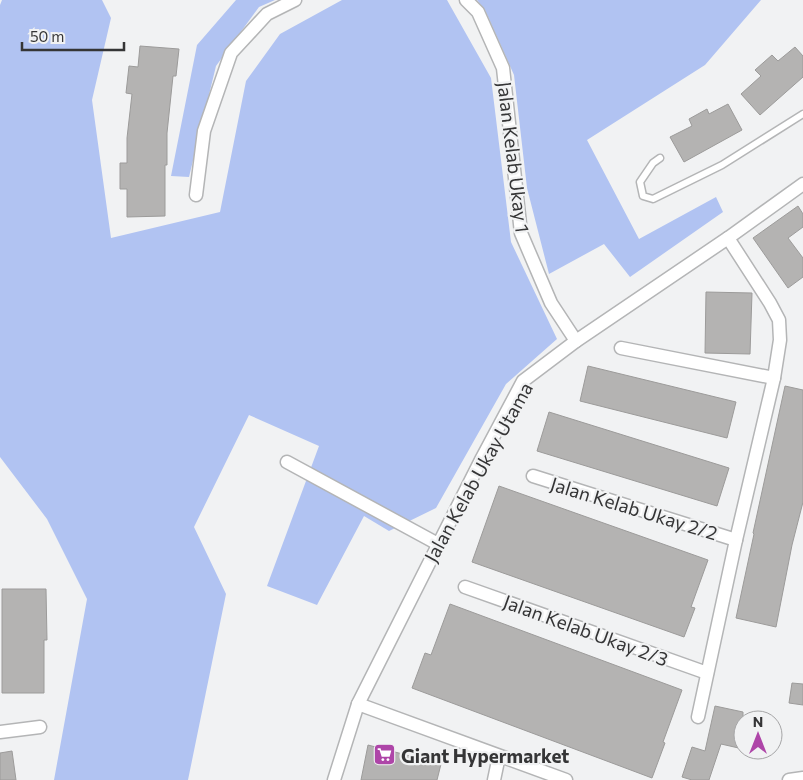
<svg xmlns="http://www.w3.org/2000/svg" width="803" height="780" font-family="Commissioner,sans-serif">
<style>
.forest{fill:#b1c3f2}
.building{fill:#b4b3b2;stroke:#9c9b9a}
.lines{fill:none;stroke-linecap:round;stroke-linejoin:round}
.lane-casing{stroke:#b4b5b6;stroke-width:9}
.street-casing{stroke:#b4b5b6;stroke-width:15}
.lane{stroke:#fff;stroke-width:6}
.street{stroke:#fff;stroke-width:12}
.labels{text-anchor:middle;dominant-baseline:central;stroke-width:4.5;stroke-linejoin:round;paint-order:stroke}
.street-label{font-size:19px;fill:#353536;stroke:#f1f2f3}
.poi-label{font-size:19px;font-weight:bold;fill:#353536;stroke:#f1f2f3;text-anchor:start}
</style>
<rect width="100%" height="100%" fill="#f1f2f3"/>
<g class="forest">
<polygon points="2,0 102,0 111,18 92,100 111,238 220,212 246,81 280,34 342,0 447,0 491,78 511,242 557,339 506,384 436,508 389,531 364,516 317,605 267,586 319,446 249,415 194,527 226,594 188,780 54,780 87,599 47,519 0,457 0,5"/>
<polygon points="236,0 275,0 259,7 216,66 189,177 171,176 197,45"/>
<polygon points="477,0 761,0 705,65 587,140 639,239 716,197 723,212 630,277 604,244 549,274 527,188 514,75 485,10"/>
</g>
<g class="building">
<polygon points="140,46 179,49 176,76 173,76 167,133 167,165 165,165 165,216 127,217 127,189 120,189 120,163 127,163 127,138 132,94 126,93 129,66 138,67"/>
<polygon points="795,47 803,56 803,77 760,115 741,94 761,76 755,70 772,55 778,61"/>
<polygon points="728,104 742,130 684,162 670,137 692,126 689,119 707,109 709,114"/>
<polygon points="798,206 803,214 803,227 788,238 803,258 803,277 788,288 753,238"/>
<polygon points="706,292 752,293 750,354 705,353"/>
<polygon points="588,366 736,402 727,438 580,401"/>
<polygon points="785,386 803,390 803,502 792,545 776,627 736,618 754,534 753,533"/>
<polygon points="549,412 729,468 717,506 537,451"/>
<polygon points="499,486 708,560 691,607 695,608 684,637 472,562"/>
<polygon points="2,589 46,589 47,640 44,640 44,693 2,693"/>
<polygon points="450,604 682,690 663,742 665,743 652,778 412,688 425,653 431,655"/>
<polygon points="792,683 803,684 803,705 789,703"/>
<polygon points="715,706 743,712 743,749 721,744 709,780 692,780 682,777 692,747 705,751"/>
<polygon points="368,745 441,764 437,780 361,780"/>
<polygon points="12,751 16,780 0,780 0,753"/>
</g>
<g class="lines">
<defs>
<polyline id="lane" points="660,158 653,163 640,182 643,196 653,199 722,165 803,114"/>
<g id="street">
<polyline points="466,0 478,12 503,68 521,233 551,303 576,341"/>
<polyline points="196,195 204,131 231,53 267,14 295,0"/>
<polyline points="621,348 774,378"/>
<polyline points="287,462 438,544"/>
<polyline points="533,476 736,540"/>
<polyline points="465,587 707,673"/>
<polyline points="358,704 566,780"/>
<polyline points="698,717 736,540 774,378 780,340 779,320 770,303 728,238"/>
<polyline points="0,732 40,727"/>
<polyline points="334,780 358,704 482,458 523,381 576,341 728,238 803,184"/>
<polyline points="494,780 499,756"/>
<polyline points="789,780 803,778"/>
</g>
</defs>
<use href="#lane" class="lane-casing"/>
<use href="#street" class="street-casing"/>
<use href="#lane" class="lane"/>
<use href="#street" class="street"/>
</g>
<defs>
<symbol id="supermarket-square" viewBox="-11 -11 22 22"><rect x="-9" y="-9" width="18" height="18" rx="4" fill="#ae45a8" stroke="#f1f2f3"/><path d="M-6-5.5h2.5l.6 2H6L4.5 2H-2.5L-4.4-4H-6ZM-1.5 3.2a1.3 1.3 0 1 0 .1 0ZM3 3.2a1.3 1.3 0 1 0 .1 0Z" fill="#fff"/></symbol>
</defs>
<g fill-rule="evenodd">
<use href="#supermarket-square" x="372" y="742" width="25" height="25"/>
</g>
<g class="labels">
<g class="street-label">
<text transform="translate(514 157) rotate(83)">Jalan Kelab Ukay 1</text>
<text transform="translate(478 472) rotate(-61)">Jalan Kelab Ukay Utama</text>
<text transform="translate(634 508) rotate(17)">Jalan Kelab Ukay 2/2</text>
<text transform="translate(586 630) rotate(20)">Jalan Kelab Ukay 2/3</text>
</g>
<g class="poi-label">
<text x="401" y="755">Giant Hypermarket</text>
</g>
</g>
<g transform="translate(758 735)"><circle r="24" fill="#f1f2f3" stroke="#a6a6a7"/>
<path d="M0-4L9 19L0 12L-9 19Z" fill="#ae45a8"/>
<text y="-8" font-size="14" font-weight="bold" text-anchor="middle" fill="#353536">N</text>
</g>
<path d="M22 42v8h102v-8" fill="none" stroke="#353536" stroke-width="2.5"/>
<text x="30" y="42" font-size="15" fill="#353536" stroke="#f1f2f3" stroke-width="4" paint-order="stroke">50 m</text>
</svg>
